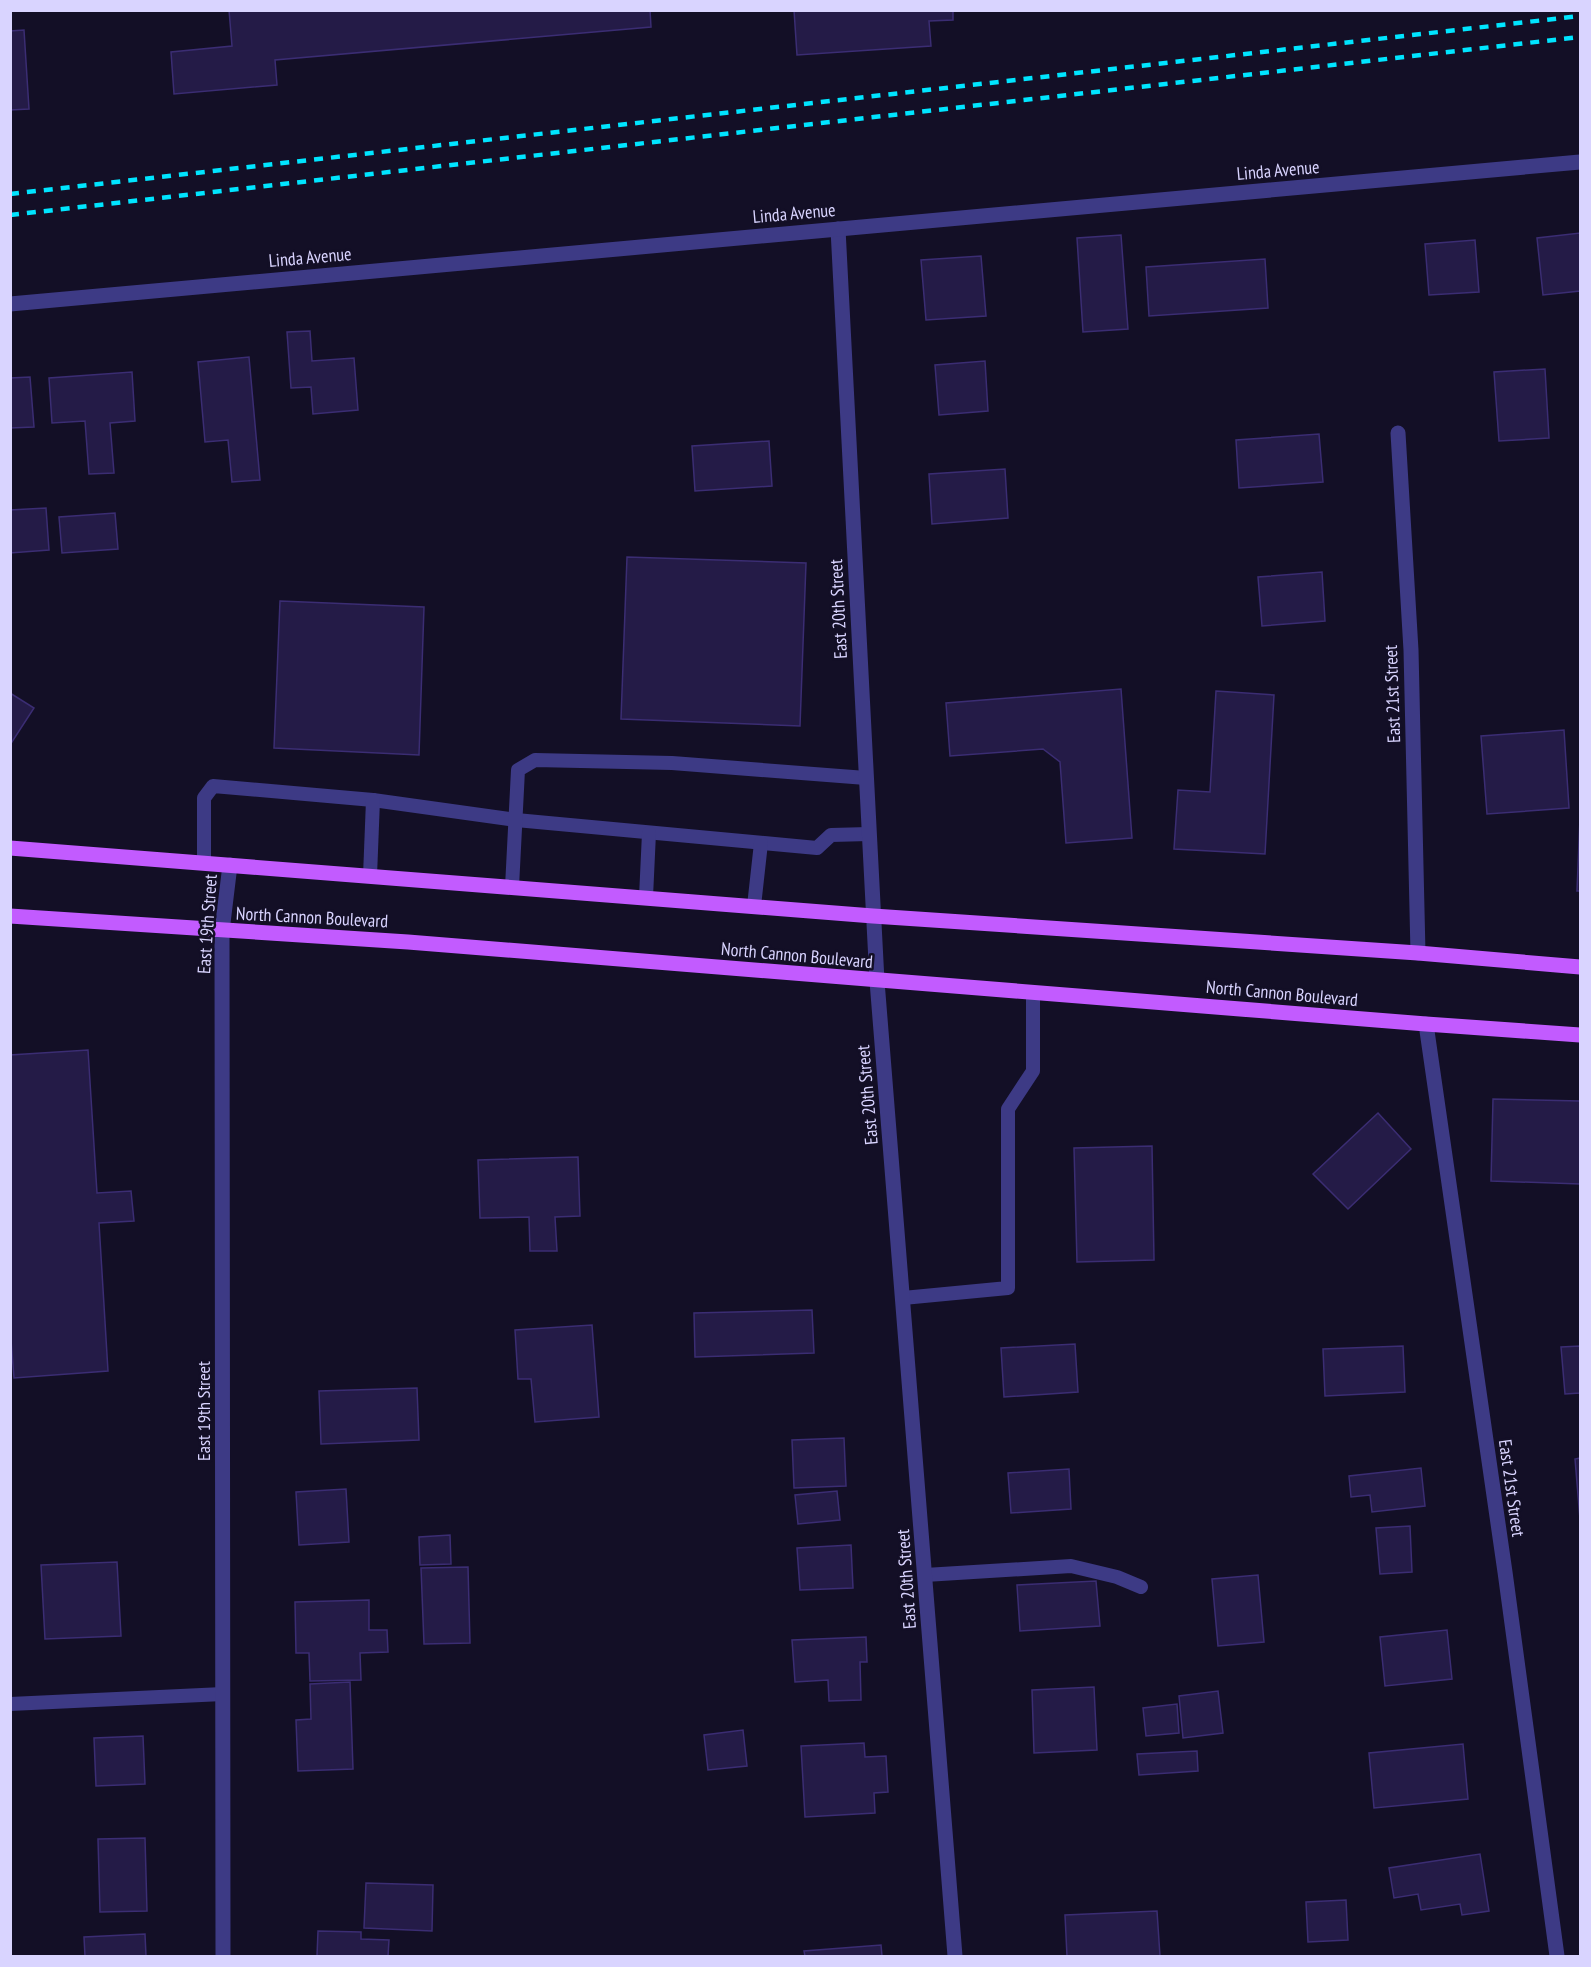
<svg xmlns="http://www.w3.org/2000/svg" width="1591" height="1967" font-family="'PT Sans Narrow',sans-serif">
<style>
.building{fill:#241b47;stroke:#3b2d73;stroke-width:1.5}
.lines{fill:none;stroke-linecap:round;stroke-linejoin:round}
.service{stroke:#3d3a85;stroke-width:14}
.minor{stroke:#3d3a85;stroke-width:15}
.primary{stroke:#c25bff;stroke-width:15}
.rail{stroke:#00e5ff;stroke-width:4.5;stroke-dasharray:9 8;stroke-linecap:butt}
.labels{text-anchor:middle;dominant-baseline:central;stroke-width:5;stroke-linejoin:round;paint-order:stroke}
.street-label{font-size:18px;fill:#d9d4ff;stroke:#130f26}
</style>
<rect width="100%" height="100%" fill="#130f26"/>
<g class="building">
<polygon points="229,10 650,10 651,27 275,60 277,85 174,94 171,52 232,46"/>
<polygon points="794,10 953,10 953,20 929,21 931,46 797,55"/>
<polygon points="24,30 29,109 10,110 10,31"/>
<polygon points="1580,233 1580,291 1543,295 1537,238"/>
<polygon points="1121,235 1128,329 1083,332 1077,238"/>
<polygon points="1475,240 1479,292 1429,295 1425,244"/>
<polygon points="981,256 986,316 926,320 921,260"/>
<polygon points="1265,259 1268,308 1149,316 1146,267"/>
<polygon points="310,331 312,361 354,358 358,410 313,414 311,387 291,388 287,332"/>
<polygon points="249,357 260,480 232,482 228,440 205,442 198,362"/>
<polygon points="985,361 988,411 939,415 935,365"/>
<polygon points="1545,369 1549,438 1499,441 1494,372"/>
<polygon points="132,372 135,421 110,423 114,473 89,474 85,421 52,423 49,378"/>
<polygon points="30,377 34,427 10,428 10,378"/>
<polygon points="1319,434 1323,482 1239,488 1236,440"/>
<polygon points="769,441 772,486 695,491 692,446"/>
<polygon points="1005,469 1008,518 932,524 929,474"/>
<polygon points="46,508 49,550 10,553 10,510"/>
<polygon points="115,513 118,549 62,553 59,517"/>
<polygon points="627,557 806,563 800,726 621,719"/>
<polygon points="1322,572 1325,621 1262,626 1258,577"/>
<polygon points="280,601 424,607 419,755 274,748"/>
<polygon points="1121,689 1132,838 1066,843 1060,762 1043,749 950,756 946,703"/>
<polygon points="1216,691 1274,695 1265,854 1174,849 1178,790 1210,792"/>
<polygon points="10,693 34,708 10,745"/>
<polygon points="1564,730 1569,808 1487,814 1481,736"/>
<polygon points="1580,818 1580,891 1577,891"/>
<polygon points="88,1050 97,1193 131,1191 134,1221 99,1223 108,1371 14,1378 10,1327 10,1055"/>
<polygon points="1493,1099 1580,1101 1580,1184 1491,1181"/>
<polygon points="1378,1113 1411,1149 1348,1209 1313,1174"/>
<polygon points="1152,1146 1154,1260 1077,1262 1074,1148"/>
<polygon points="578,1157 580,1216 555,1217 557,1251 530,1251 529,1217 480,1218 478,1160"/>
<polygon points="812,1310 814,1353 695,1357 694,1313"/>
<polygon points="592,1325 599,1417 535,1422 531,1379 518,1379 515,1330"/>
<polygon points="1075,1344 1078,1392 1004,1397 1001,1348"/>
<polygon points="1403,1346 1405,1392 1325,1396 1323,1349"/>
<polygon points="1580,1346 1580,1393 1565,1394 1561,1347"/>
<polygon points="417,1388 419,1440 321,1444 319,1391"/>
<polygon points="844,1438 846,1486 794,1488 792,1440"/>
<polygon points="1580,1458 1580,1519 1575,1459"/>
<polygon points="1421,1468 1425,1506 1372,1512 1370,1495 1351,1497 1349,1476"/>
<polygon points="1069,1469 1071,1509 1011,1513 1008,1473"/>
<polygon points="346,1489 349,1542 299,1545 296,1492"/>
<polygon points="837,1491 840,1520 798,1524 795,1495"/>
<polygon points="1410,1526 1412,1572 1380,1574 1376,1528"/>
<polygon points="450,1535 451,1564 420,1565 419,1537"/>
<polygon points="851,1545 853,1588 800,1590 797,1548"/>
<polygon points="117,1562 121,1636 45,1639 41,1565"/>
<polygon points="468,1567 470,1643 424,1644 421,1568"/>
<polygon points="1258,1575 1264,1642 1218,1646 1212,1579"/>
<polygon points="1096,1581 1100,1626 1020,1631 1017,1585"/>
<polygon points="369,1600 369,1630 387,1630 388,1652 360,1653 361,1680 310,1681 309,1653 296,1653 295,1602"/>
<polygon points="1447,1630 1452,1679 1385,1686 1380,1637"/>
<polygon points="866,1637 867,1662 860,1662 861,1700 829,1701 828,1680 795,1682 792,1640"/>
<polygon points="350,1682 353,1769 298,1771 296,1720 311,1719 310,1684"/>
<polygon points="1094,1687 1097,1750 1034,1753 1032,1690"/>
<polygon points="1218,1691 1223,1733 1183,1738 1179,1696"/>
<polygon points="1177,1704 1179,1733 1146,1736 1143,1708"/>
<polygon points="743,1730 747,1766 708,1770 704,1735"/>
<polygon points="143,1736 145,1784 96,1786 94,1738"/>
<polygon points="864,1743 865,1757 886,1756 888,1792 874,1793 875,1813 805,1817 801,1746"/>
<polygon points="1463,1744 1468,1799 1374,1808 1369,1753"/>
<polygon points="1197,1751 1198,1771 1139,1775 1137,1754"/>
<polygon points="145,1838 147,1911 100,1912 98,1839"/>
<polygon points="1480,1854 1489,1911 1462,1915 1460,1904 1421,1910 1418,1894 1394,1898 1389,1868"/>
<polygon points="366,1883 433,1885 432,1931 364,1928"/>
<polygon points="1346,1900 1348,1940 1308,1942 1306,1902"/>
<polygon points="1157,1911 1160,1956 1067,1956 1065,1915"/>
<polygon points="318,1931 361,1932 361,1939 389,1940 388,1956 317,1956"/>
<polygon points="145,1934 146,1956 85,1956 84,1937"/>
<polygon points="881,1945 882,1956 805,1956 804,1951"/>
</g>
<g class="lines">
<g class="service">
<polyline points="204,863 204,798 213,786 373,800 516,820 817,848 831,835 869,834"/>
<polyline points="370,876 373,800"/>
<polyline points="512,887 518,770 535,760 672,763 866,778"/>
<polyline points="646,897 649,833"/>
<polyline points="754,906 761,843"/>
<polyline points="903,1298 1008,1288 1008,1109 1033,1071 1033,993"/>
<polyline points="925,1575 1071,1566 1117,1577 1141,1587"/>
<polyline points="10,1704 223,1694"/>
</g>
<g class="minor">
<polyline points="838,229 877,981 955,1956"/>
<polyline points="10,304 1580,162"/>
<polyline points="1398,433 1411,650 1418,953"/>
<polyline points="1426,1024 1505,1572 1557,1956"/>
<polyline points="223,1956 222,931 230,865"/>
</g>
<g class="primary">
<polyline points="10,848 873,916 1418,953 1580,967"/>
<polyline points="10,916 408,942 1426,1024 1580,1035"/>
</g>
<g class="rail">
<polyline points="10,194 1580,16"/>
<polyline points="10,215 1580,37"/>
</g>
</g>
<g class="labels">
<g class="street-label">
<text transform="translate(1278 170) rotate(-5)">Linda Avenue</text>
<text transform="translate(794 213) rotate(-5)">Linda Avenue</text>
<text transform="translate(310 257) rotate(-5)">Linda Avenue</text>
<text transform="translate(838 609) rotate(-93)">East 20th Street</text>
<text transform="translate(1392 694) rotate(-92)">East 21st Street</text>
<text transform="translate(312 917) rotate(3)">North Cannon Boulevard</text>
<text transform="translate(207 924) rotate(-86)">East 19th Street</text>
<text transform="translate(797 955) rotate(5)">North Cannon Boulevard</text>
<text transform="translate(1282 993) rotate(5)">North Cannon Boulevard</text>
<text transform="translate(867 1095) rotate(-95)">East 20th Street</text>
<text transform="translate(203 1411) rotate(-90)">East 19th Street</text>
<text transform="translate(1512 1488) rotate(82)">East 21st Street</text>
<text transform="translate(906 1579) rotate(-94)">East 20th Street</text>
</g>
</g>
<rect width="1591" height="1967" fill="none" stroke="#d9d4ff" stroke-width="24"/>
</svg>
